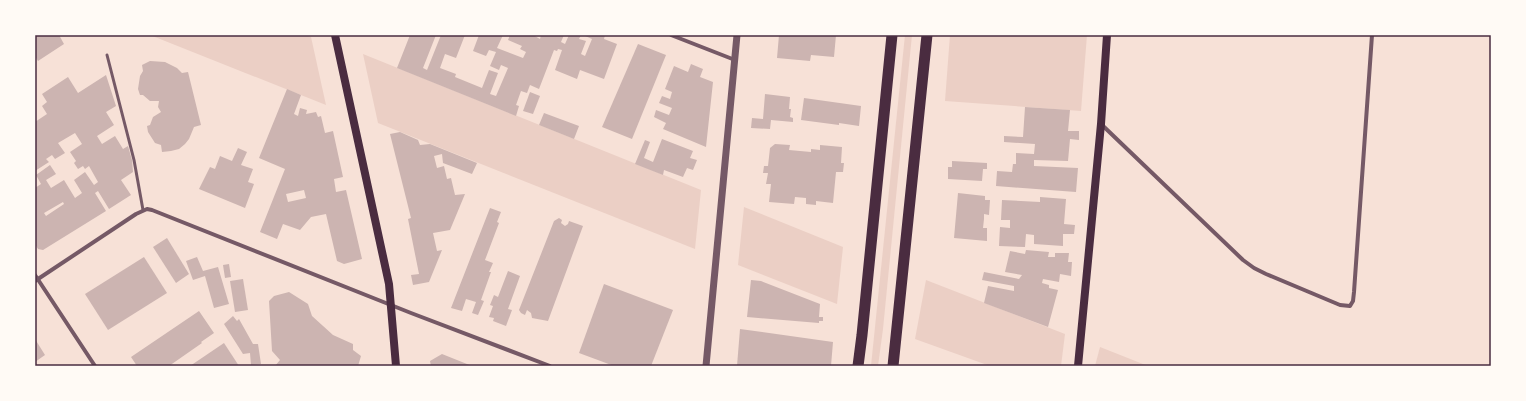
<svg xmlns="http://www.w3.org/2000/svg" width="1526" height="401" font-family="Rubik,sans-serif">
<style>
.green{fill:#ebcfc5}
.building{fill:#ccb4b1;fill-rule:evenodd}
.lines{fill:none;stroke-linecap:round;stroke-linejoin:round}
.service{stroke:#755966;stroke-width:3}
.minor{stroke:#755966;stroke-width:4}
.tertiary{stroke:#755966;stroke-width:7}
.secondary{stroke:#4a2c40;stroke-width:8}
.trunk{stroke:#4a2c40;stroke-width:11}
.neatline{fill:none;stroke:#4a2c40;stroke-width:1.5}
</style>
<rect width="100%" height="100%" fill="#f7e1d7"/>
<g class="green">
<polygon points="150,35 305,35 311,37 326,105"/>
<polygon points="905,35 912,35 883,329 878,366 871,366"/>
<polygon points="950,35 1087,35 1081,111 945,101"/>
<polygon points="363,54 701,190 695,249 378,123"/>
<polygon points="744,207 843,247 837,304 738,265"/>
<polygon points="926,280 1065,334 1061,366 990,366 915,339"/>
<polygon points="1100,347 1148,366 1095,366"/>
</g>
<g class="building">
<polygon points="35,35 59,35 64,44 38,61 35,56"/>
<polygon points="410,35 436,35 423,68 427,70 441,35 465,35 456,58 445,54 440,68 456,74 455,77 482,88 489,70 498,73 490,94 496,96 508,68 501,65 499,70 490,66 496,52 489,50 486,56 473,51 479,35 503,35 497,48 523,58 526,52 520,49 522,46 508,40 510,35 533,35 540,39 541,35 564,35 561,42 565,44 569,35 581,35 579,39 586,41 581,54 585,56 592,39 583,35 605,35 604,39 617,44 604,79 580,70 577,79 555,70 562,50 558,49 557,51 554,50 539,89 530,85 527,93 521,91 516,105 519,106 516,116 397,68"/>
<polygon points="779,35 836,35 834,57 811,55 810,61 777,58"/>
<polygon points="638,44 666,55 632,139 602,127"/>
<polygon points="150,61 165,62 177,68 182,73 188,72 201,125 194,127 189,139 185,144 179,149 171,151 162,152 161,145 155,143 148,132 147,126 150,125 153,117 161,112 158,107 159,101 150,101 143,95 140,95 138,89 140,76 143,71 142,65"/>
<polygon points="691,64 703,69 700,77 713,82 706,147 663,129 666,123 654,117 656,110 669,115 672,108 659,103 662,96 670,99 672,92 665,89 674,66 688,72"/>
<path d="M106,75L116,106L106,112L114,125L97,136L102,144L115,136L123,149L128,146L132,160L133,172L121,180L131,195L109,209L98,191L95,193L106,211L43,250L38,249L35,244V188L41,184L36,175L50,165L56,174L46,180L51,188L64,180L75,198L82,193L74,180L85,172L94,185L98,182L89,166L85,169L83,166L78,169L74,163L76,161L70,152L82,144L75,133L58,143L65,153L55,159L52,155L46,159L49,162L35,171V122L47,114L42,106L47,102L42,94L68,77L78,93ZM63,202L64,204L46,216L44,213Z"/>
<path d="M287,89L301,95L294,114L298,116L300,108L307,110L306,114L316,112L318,117L321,116L325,133L333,131L343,177L334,179L336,192L346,190L362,259L344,264L337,261L326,214L311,217L300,230L283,224L277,239L260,232L285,169L259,158ZM304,190L306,198L288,202L286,194Z"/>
<polygon points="530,92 540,96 533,114 523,111"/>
<polygon points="765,94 790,97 789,109 791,109 790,117 793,118 793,122 771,120 770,129 751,128 752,118 763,119"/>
<polygon points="804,98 861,106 859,126 839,123 839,125 801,120"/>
<polygon points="1025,107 1070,110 1068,131 1079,131 1079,140 1070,139 1068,161 1034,160 1034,166 1078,168 1076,192 996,186 997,171 1012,172 1013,164 1016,164 1016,153 1034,154 1035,144 1004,142 1004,136 1023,137"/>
<polygon points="544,113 579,126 574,139 539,125"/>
<polygon points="400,132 418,140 420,145 430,144 477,163 472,174 443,163 442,154 434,156 437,168 444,166 447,179 451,178 455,195 465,194 450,230 433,233 437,251 442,250 429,282 413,285 411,275 419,274 408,219 411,218 390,134"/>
<polygon points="662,139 693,151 690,158 697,160 693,170 687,168 683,177 664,170 663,175 635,164 645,140 650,142 644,158 653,162"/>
<polygon points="775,144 790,145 789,150 811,152 811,149 820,150 820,145 842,147 841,163 844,163 843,172 836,172 833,203 816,201 816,205 806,204 806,198 795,197 794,204 769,202 771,184 766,184 768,173 763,173 764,166 768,166 770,148"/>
<polygon points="238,148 247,152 241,165 253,169 248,182 254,184 245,208 199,189 210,167 215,169 220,156 232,161"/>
<polygon points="952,161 987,163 987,169 983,169 982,181 948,179 948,167 952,167"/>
<polygon points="958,193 985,196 985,200 990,200 989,215 984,214 984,219 983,228 987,228 987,241 954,238"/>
<polygon points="1040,197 1066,199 1064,224 1075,225 1074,234 1063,234 1063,246 1034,244 1034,235 1026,234 1025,247 999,246 1000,227 1010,228 1010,220 1001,220 1002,200 1040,202"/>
<polygon points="490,208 501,212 497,222 499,223 485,260 493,263 489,272 491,272 481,300 484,301 478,315 472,313 476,302 466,299 462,311 451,308"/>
<polygon points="559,218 562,220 561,223 565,226 568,224 569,221 583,226 548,321 532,318 531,313 527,310 525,315 521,313 519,310 554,221"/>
<polygon points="167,238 189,274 176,283 153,247"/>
<polygon points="1026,250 1049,252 1048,257 1055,257 1055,253 1069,253 1068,262 1072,262 1071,276 1060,274 1059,282 1043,279 1042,283 1049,285 1049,288 1058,290 1048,327 984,303 988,286 1014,291 1014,286 982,280 984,272 1019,279 1022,275 1005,272 1010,251 1025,254"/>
<polygon points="144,257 167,293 108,330 85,294"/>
<polygon points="197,257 203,271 218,267 229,304 214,308 205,276 193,280 186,261"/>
<polygon points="229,264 231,277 225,278 223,265"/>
<polygon points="508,271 520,276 508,309 512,310 506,326 493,321 494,318 489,317 493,306 490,305 494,295 498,297"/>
<polygon points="243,279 248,310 235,312 230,281"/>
<polygon points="751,280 761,281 820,304 819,317 823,317 823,321 819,321 819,323 747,317"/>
<polygon points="604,284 673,310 651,366 614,366 579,353"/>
<polygon points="289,292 308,304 312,316 333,335 353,344 353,350 361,356 358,366 275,366 280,360 272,351 269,301 274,296"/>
<polygon points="199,311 214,333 201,342 202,343 169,366 137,366 131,357"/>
<polygon points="233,316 237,321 239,319 253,344 258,344 261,364 251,365 250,353 243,354 224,324"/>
<polygon points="740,329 833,342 831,366 737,366"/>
<polygon points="35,339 45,355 35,362"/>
<polygon points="224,343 239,366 190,366"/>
<polygon points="442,354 472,366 431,366 430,361"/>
</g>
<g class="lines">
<polyline class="service" points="107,55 134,160 143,210"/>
<g class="minor">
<polyline points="671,35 735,60"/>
<polyline points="1101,124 1243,260 1254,268 1266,274 1340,305 1350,306 1353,301 1354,292 1372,35"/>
<polyline points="35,275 95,366"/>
<polyline points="35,281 136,214 147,209 152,210 411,313 550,366"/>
</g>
<polyline class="tertiary" points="706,366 737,35"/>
<g class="secondary">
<polyline points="335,35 389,284 396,366"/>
<polyline points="1078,366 1101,124 1107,35"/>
</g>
<g class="trunk">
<polyline points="858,366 862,335 892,35"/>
<polyline points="893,366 927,35"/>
</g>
</g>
<rect width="1526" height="401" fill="none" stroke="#fffaf5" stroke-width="72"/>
<rect x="36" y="36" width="1454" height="329" class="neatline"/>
</svg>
